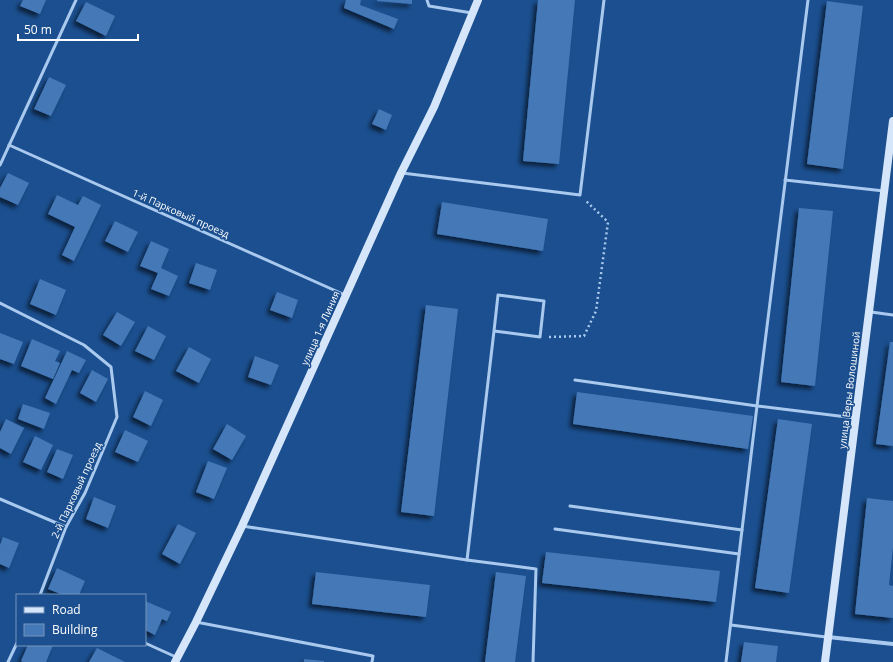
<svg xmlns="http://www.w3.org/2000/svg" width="893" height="662" font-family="'Open Sans',sans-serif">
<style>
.building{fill:#4478b7;filter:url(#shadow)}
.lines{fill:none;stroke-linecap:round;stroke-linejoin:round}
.path{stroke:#a9c9ee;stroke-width:2.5;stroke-dasharray:2 3;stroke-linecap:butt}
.lane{stroke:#a9c9ee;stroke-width:3}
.street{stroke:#a9c9ee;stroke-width:4}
.secondary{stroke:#d6e6fa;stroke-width:8}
.labels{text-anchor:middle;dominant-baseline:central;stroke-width:3;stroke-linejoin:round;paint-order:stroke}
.street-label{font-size:10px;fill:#fff;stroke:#1b4f8f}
</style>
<defs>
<filter id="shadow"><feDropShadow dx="-3.5" dy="3.5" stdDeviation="2" flood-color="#0009"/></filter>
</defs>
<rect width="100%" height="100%" fill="#1b4f8f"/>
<g class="building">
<polygon points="23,0 46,0 40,14 20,6"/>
<polygon points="346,0 361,0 360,5 398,19 394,29 344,8"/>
<polygon points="377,0 412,0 412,4 377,1"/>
<polygon points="538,0 575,0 559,164 523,161"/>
<polygon points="827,1 863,6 843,169 807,164"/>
<polygon points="86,2 115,16 106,36 76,21"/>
<polygon points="49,77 66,85 51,116 34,109"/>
<polygon points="379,109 392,115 386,130 372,124"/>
<polygon points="8,173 29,183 18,205 0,197 0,188"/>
<polygon points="57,195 78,205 83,196 101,205 74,261 62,255 75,227 48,214"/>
<polygon points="442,202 548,219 543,251 437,234"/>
<polygon points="799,208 833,211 815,386 781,382"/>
<polygon points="115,221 138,232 128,252 105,241"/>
<polygon points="151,241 169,249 161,268 178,276 169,296 151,289 158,273 140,266"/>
<polygon points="196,263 217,270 210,290 189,283"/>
<polygon points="40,279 66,290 56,315 30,304"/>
<polygon points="277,292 298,300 292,318 270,310"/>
<polygon points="426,305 458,309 434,516 401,512"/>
<polygon points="117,312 135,322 121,346 103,335"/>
<polygon points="148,326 166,336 154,360 135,351"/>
<polygon points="0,333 23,342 14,364 0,359"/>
<polygon points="32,339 60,351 55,361 60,363 53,379 21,366"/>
<polygon points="890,342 893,342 893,446 876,444"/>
<polygon points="189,347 211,359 199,383 176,371"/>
<polygon points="67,351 86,360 79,373 72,370 56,404 45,398"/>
<polygon points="255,356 279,365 271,385 248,377"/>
<polygon points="92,370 108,379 96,402 80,393"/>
<polygon points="145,391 163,400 151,426 133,417"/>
<polygon points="577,392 753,416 748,449 573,424"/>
<polygon points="23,404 50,413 44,429 18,419"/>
<polygon points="6,419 24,428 11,454 0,448 0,432"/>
<polygon points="778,419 812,424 789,593 755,588"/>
<polygon points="227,424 246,436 232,460 213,449"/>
<polygon points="125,430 148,441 138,462 115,452"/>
<polygon points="35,436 53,445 41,470 23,462"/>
<polygon points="57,449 73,455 63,479 47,472"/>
<polygon points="208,461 227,468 214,499 196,492"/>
<polygon points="94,497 116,506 108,528 86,519"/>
<polygon points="867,498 893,501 893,547 889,585 893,586 893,618 855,614"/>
<polygon points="178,524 196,533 180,564 162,554"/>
<polygon points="3,537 19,543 9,568 0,564 0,545"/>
<polygon points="546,552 720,571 716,602 542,583"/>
<polygon points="57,568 85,581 79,595 63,595 48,589"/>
<polygon points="316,572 430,585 426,617 312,604"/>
<polygon points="496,572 526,576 515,662 485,662"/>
<polygon points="145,601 171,612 167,621 162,619 155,635 145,630"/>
<polygon points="744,642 778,646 776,662 741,662"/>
<polygon points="28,645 53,645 46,662 23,662 21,661"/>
<polygon points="97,648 125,662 89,662"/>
<polygon points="304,659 324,661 324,662 304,662"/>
</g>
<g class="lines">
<polyline class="path" points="549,337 584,336 596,311 608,222 586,201"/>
<g class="lane">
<polyline points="427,0 429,6 472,13"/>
<polyline points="9,145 345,295"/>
<polyline points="0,165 76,0"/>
<polyline points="402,173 580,195 604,0"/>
<polyline points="785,180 884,191"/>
<polyline points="0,303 84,345 111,367 117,417 85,493 66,527 40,595"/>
<polyline points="871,312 893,315"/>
<polyline points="575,380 757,406 855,418"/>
<polyline points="0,499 66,527"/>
<polyline points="570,506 742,530"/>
<polyline points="242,526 467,560 536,569 533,662"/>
<polyline points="555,529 739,554"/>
<polyline points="467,560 494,331 498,295 544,301 540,337 494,331"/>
<polyline points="196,622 373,656 372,662"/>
<polyline points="731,625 826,637"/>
<polyline points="145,643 176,657"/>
<polyline points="8,662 17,643"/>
<polyline points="726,662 757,406 808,0"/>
</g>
<polyline class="street" points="828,637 893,644"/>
<g class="secondary">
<polyline points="175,662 196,622 242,526 401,173 434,107 478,0"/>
<polyline points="825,662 893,121"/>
</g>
</g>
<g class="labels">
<g class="street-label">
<text transform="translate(181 213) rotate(24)">1-й Парковый проезд</text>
<text transform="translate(320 328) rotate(-66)">улица 1-я Линия</text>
<text transform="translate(849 390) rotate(-83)">улица Веры Волошиной</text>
<text transform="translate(76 490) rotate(-65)">2-й Парковый проезд</text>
</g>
</g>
<rect x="16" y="594" width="130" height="52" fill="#1b4f8f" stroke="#7695bc"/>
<rect x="24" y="607" width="20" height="6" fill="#d6e6fa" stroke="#7695bc"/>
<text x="52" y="614" font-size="12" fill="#ffffff">Road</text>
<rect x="24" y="624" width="20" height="12" fill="#4478b7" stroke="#7695bc"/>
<text x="52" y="634" font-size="12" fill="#ffffff">Building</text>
<path d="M18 34v6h120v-6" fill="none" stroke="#ffffff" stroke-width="2"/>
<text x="24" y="34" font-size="12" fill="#ffffff" stroke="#1b4f8f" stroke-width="3" paint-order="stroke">50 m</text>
</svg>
